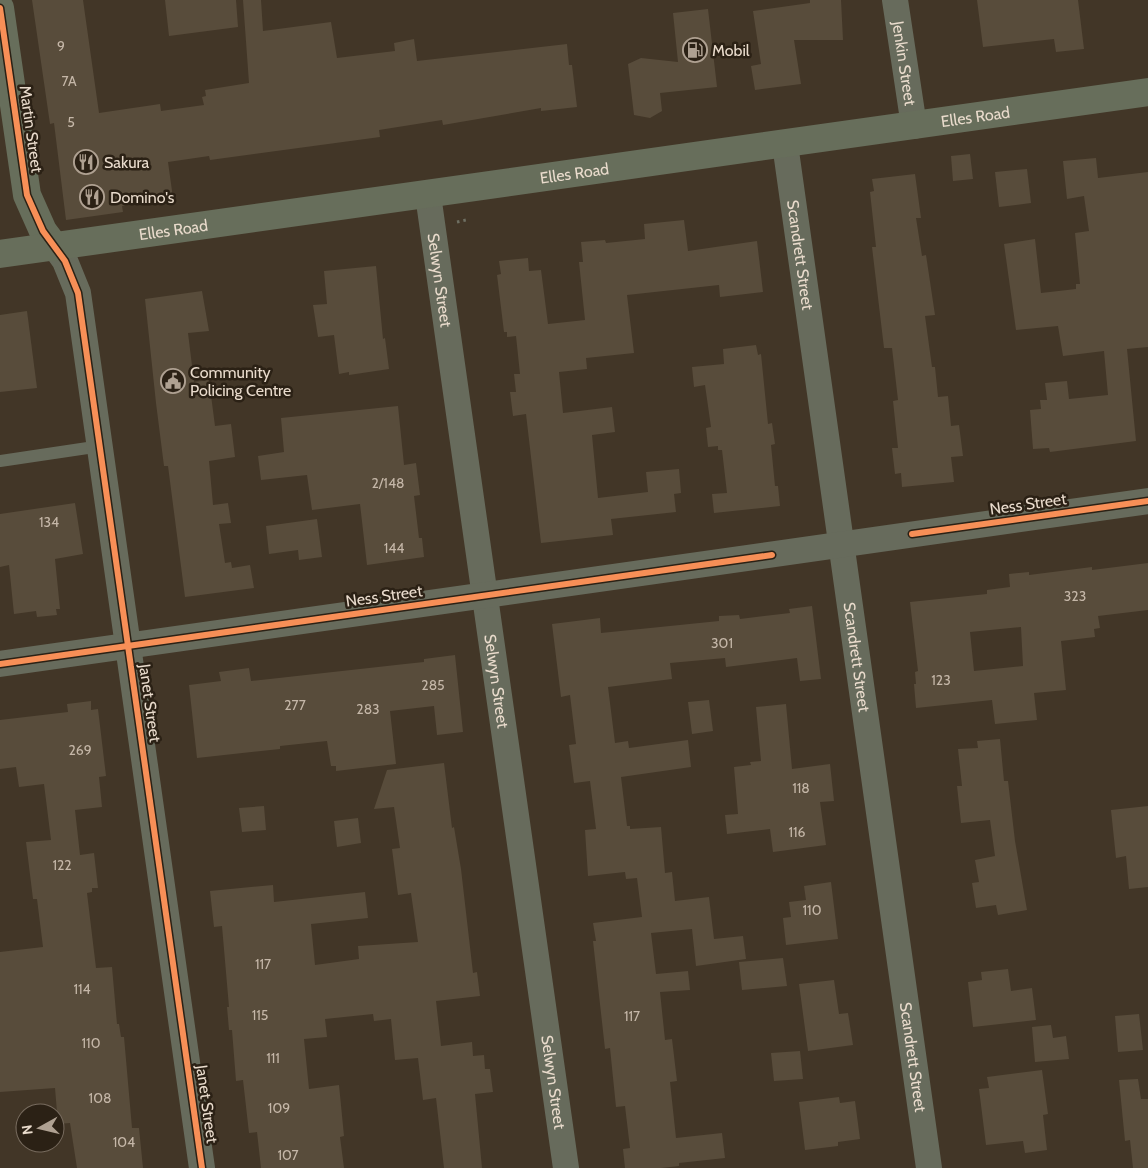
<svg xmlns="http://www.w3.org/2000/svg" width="1148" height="1168" font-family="Cabin,sans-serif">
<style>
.building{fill:#584c3b;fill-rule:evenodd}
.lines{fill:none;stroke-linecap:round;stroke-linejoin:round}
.path{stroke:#6e6f62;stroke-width:3;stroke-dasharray:2.5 4;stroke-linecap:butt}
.lane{stroke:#676b5c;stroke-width:12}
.street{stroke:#676b5c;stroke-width:26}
.secondary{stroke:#676e5b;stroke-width:28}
.cycleway-casing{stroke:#2b2115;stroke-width:9}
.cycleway{stroke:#f78f57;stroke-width:6}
.labels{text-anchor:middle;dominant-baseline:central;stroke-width:5;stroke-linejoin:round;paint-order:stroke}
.number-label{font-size:14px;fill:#c5b7a8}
.poi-label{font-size:16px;fill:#e9dbcc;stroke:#2b2115;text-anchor:start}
.street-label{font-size:16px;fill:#e9dbcc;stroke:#2b2115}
</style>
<rect width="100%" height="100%" fill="#423627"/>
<g class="building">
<polygon points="32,0 83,0 99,113 160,104 161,111 204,105 202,97 206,96 205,90 249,83 243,0 261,0 263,31 331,22 337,58 395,51 394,43 414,39 417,61 567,44 569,65 572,65 577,107 541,111 541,108 443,125 442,120 379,130 380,137 210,160 209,156 168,162 173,198 122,206 123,212 66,220 54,123 50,124"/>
<polygon points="165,0 236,0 238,27 169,36"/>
<polygon points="810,0 841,0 843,40 794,40 801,84 755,90 751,66 761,64 753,11 810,3"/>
<polygon points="977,0 1078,0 1084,49 1056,52 1054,39 983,47"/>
<polygon points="708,9 717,87 660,93 662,111 650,118 634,115 628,64 641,58 678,62 673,13"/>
<polygon points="970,154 973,179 953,181 951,156"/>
<polygon points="1096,158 1098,178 1148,172 1148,347 1127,349 1136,441 1050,452 1049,448 1033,449 1030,410 1041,409 1040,400 1047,400 1045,383 1067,381 1069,399 1108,395 1104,351 1063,356 1058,326 1016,330 1004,244 1035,239 1041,293 1076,289 1076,284 1080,284 1075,233 1089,231 1084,196 1067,199 1063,161"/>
<polygon points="1027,169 1031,203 999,207 995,172"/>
<polygon points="915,174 921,218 916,218 922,256 926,255 935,315 925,316 932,367 935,367 938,397 948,396 951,426 959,425 963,456 951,457 954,482 902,487 901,473 895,474 892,448 898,448 893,401 898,400 892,348 884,348 872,247 876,247 870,192 874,191 872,179"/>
<polygon points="684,220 688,251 757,241 763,292 720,297 719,285 627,295 634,353 586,358 587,369 559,372 563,413 612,407 615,432 592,435 598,498 648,492 646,472 679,469 681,493 674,494 676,512 611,519 613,535 541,543 526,414 513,416 510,392 516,392 514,374 520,374 516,336 507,337 507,332 504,332 497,275 501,274 499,261 528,258 529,271 541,270 548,324 585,320 579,262 583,262 581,242 605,240 606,243 645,239 644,224"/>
<polygon points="376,266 383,339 385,338 389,369 349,375 349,372 339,374 334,335 318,337 313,305 327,304 324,271"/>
<polygon points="202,291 209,331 188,333 194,382 209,380 215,426 231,424 235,457 209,461 213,505 228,503 231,523 219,524 225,563 231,562 232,568 250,565 254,588 185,597 168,466 164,466 156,403 145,299"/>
<polygon points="27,311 37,388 0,392 0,315"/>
<polygon points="756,345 758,355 761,354 768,424 772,423 775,444 771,445 775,486 778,486 780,506 714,513 712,494 727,493 722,450 718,450 718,446 708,447 706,428 711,427 705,385 694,387 692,367 724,364 723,349"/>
<polygon points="398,406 404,465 416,463 420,495 414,496 419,538 422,538 424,557 367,565 360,504 312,510 307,475 261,480 258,456 284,452 281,418"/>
<polygon points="75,503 83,554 55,559 60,609 56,609 57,615 37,617 36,611 14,614 9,565 0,567 0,514"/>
<polygon points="317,519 322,557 299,560 298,550 269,554 266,526"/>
<path d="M1148,563V610L1098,616L1100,628L1094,629L1095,637L1061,641L1066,690L1034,693L1037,720L995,724L992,700L916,708L914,684H916L915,672L918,671L910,602L987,594V590L1010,587L1009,574L1029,572V575L1092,567V570ZM1021,627L1023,666L974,671L970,632Z"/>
<polygon points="812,606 821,679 800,681 797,658 726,667 725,658 670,663 672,679 608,687 615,743 628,741 629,748 688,740 691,767 621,777 627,826 630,826 630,829 661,827 665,873 672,872 675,901 709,897 714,939 743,936 746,959 696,966 692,929 651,933 656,974 688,971 690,990 660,992 665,1040 672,1039 677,1081 670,1082 676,1138 722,1133 725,1158 679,1163 679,1166 661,1168 625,1168 623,1149 630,1148 625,1106 616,1107 610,1048 605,1049 593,941 596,941 593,923 642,917 637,878 626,879 625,872 588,876 585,830 596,829 590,781 574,783 569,745 576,744 570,695 561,697 552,624 600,618 601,633 719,621 719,616 739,615 740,619 790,613 789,609"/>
<polygon points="455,655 463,732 437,735 434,706 390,711 396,764 336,771 336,766 331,766 327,741 280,746 280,749 197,758 189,685 221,681 219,672 249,668 251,681 405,664 424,662 424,659"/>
<polygon points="709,700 713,731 692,734 688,702"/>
<polygon points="91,701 91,710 98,709 106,776 99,777 102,807 75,810 80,855 94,853 98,888 92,888 92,892 87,893 96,968 112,967 117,1024 119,1024 121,1037 124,1037 132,1128 139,1128 143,1168 77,1168 70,1123 58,1124 55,1088 0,1092 0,952 43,947 37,899 33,899 26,842 51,840 44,784 19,787 16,767 0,769 0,720 68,712 67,704"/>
<polygon points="786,704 792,769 830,764 834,801 820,802 826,845 773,852 770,829 727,834 725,815 738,814 734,767 751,765 750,762 761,761 756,707"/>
<polygon points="1000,739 1004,781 1008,781 1015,841 1027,910 998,915 996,905 976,908 972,883 979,882 975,860 995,856 990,820 961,823 957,786 962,786 958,749 978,748 977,741"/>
<polygon points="444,763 452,828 454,827 461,869 473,973 477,972 480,996 436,1001 441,1046 472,1042 473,1056 484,1055 485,1069 490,1069 493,1092 475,1094 482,1168 444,1168 436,1098 423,1100 418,1058 395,1060 391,1019 374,1021 373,1014 325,1019 327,1037 304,1039 309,1089 339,1085 344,1136 340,1137 344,1168 261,1168 257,1132 249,1133 243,1080 236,1081 232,1030 229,1030 227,1007 229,1007 222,926 214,927 210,891 273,885 274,902 365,892 368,918 311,924 315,965 359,959 358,946 418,942 411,893 398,895 392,849 400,848 394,807 374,809 387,770"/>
<polygon points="264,806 266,830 242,832 239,808"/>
<polygon points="1148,806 1148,887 1129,889 1126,856 1116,858 1111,810"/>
<polygon points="358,818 361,843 337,847 334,821"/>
<polygon points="831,882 838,939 786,945 783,918 791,917 789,902 806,900 804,886"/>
<polygon points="783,958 787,986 742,990 739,962"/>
<polygon points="1008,969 1011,991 1032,988 1036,1020 973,1027 968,982 982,980 981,972"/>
<polygon points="834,980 839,1014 848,1013 853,1045 808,1051 799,984"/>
<polygon points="1139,1014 1143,1050 1118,1052 1115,1016"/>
<polygon points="1051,1025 1053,1038 1066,1036 1069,1059 1035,1062 1032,1027"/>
<polygon points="800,1051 803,1079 774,1081 771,1053"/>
<polygon points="1042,1070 1048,1114 1043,1115 1047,1150 1025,1153 1023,1141 986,1145 979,1089 989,1088 987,1077"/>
<polygon points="1138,1079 1141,1099 1148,1099 1148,1168 1133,1168 1130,1140 1125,1141 1119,1080"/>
<polygon points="839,1097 840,1103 855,1101 860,1139 838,1142 838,1146 805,1150 799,1102"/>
</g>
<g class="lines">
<polyline class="path" points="457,222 466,220"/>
<polyline class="lane" points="0,461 101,446"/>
<g class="street">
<path id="s1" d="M895,0L914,126"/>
<path id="s2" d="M785,144L929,1168"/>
<path id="s3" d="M428,195L566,1168"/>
<polyline points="55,247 65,261 78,293 202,1168"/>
<polyline points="0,664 1148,501"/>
</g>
<g class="secondary">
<polyline points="0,8 27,195 43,231 55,247"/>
<path id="s4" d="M0,254L1148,92"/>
</g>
<defs>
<g id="cycleway">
<polyline points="0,8 27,195 43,231 65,261 78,293 202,1168"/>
<polyline points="912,534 1148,501"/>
<polyline points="0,664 772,555"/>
</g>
</defs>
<use href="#cycleway" class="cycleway-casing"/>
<use href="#cycleway" class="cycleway"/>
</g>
<defs>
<symbol id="fuel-ring" viewBox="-11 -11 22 22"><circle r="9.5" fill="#2b2115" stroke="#afa192" stroke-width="1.5"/><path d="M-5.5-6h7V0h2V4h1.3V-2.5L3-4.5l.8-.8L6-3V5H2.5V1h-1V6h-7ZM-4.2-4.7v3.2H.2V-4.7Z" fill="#afa192"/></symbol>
<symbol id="restaurant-ring" viewBox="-11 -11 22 22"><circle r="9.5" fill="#2b2115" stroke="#afa192" stroke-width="1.5"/><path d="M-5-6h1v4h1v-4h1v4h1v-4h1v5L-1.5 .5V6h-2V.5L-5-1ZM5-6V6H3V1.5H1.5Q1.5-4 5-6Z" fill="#afa192"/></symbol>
<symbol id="civic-ring" viewBox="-11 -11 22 22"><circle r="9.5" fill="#2b2115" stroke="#afa192" stroke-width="1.5"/><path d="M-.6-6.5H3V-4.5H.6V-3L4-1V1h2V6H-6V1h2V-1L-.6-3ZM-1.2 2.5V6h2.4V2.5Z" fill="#afa192"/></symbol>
</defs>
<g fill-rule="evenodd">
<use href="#fuel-ring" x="681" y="36" width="28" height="28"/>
<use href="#restaurant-ring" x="72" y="148" width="28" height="28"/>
<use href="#restaurant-ring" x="78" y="183" width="28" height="28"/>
<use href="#civic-ring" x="159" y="367" width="28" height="28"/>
</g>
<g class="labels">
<g class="number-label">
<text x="61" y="46">9</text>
<text x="69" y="81">7A</text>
<text x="71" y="122">5</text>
<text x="388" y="483">2/148</text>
<text x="49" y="522">134</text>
<text x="394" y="548">144</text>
<text x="1075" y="596">323</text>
<text x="722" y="643">301</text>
<text x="941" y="680">123</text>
<text x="433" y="685">285</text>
<text x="295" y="705">277</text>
<text x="368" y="709">283</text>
<text x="80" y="750">269</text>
<text x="801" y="788">118</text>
<text x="797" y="832">116</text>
<text x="62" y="865">122</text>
<text x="812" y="910">110</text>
<text x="263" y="964">117</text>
<text x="82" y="989">114</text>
<text x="260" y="1015">115</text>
<text x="632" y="1016">117</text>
<text x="91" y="1043">110</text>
<text x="273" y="1058">111</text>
<text x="100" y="1098">108</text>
<text x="279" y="1108">109</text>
<text x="124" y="1142">104</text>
<text x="288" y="1155">107</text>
</g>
<g class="poi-label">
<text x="712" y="50">Mobil</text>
<text x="104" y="162">Sakura</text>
<text x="110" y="197">Domino's</text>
<text x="190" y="372">Community<tspan x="190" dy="18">Policing Centre</tspan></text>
</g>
<g class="street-label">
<text stroke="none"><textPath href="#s1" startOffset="64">Jenkin Street</textPath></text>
<text stroke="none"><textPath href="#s4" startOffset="985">Elles Road</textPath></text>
<text transform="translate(31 129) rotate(82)">Martin Street</text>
<text stroke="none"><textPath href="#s4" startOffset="580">Elles Road</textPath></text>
<text stroke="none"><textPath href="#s4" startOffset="175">Elles Road</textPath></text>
<text stroke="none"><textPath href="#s2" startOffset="112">Scandrett Street</textPath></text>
<text stroke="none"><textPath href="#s3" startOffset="86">Selwyn Street</textPath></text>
<text transform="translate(1028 504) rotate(-8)">Ness Street</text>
<text transform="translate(384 596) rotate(-8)">Ness Street</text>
<text stroke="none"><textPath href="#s2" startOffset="518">Scandrett Street</textPath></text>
<text stroke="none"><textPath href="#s3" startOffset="491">Selwyn Street</textPath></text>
<text transform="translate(150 703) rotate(82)">Janet Street</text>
<text stroke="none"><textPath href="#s2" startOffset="922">Scandrett Street</textPath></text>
<text stroke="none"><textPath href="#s3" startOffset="896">Selwyn Street</textPath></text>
<text transform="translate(207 1104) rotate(82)">Janet Street</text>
</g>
</g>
<g transform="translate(40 1128) rotate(262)"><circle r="24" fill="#2b2115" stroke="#776b5e"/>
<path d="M0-4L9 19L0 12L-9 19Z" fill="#afa192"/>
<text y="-8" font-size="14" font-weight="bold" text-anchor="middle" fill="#e9dbcc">N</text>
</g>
</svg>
